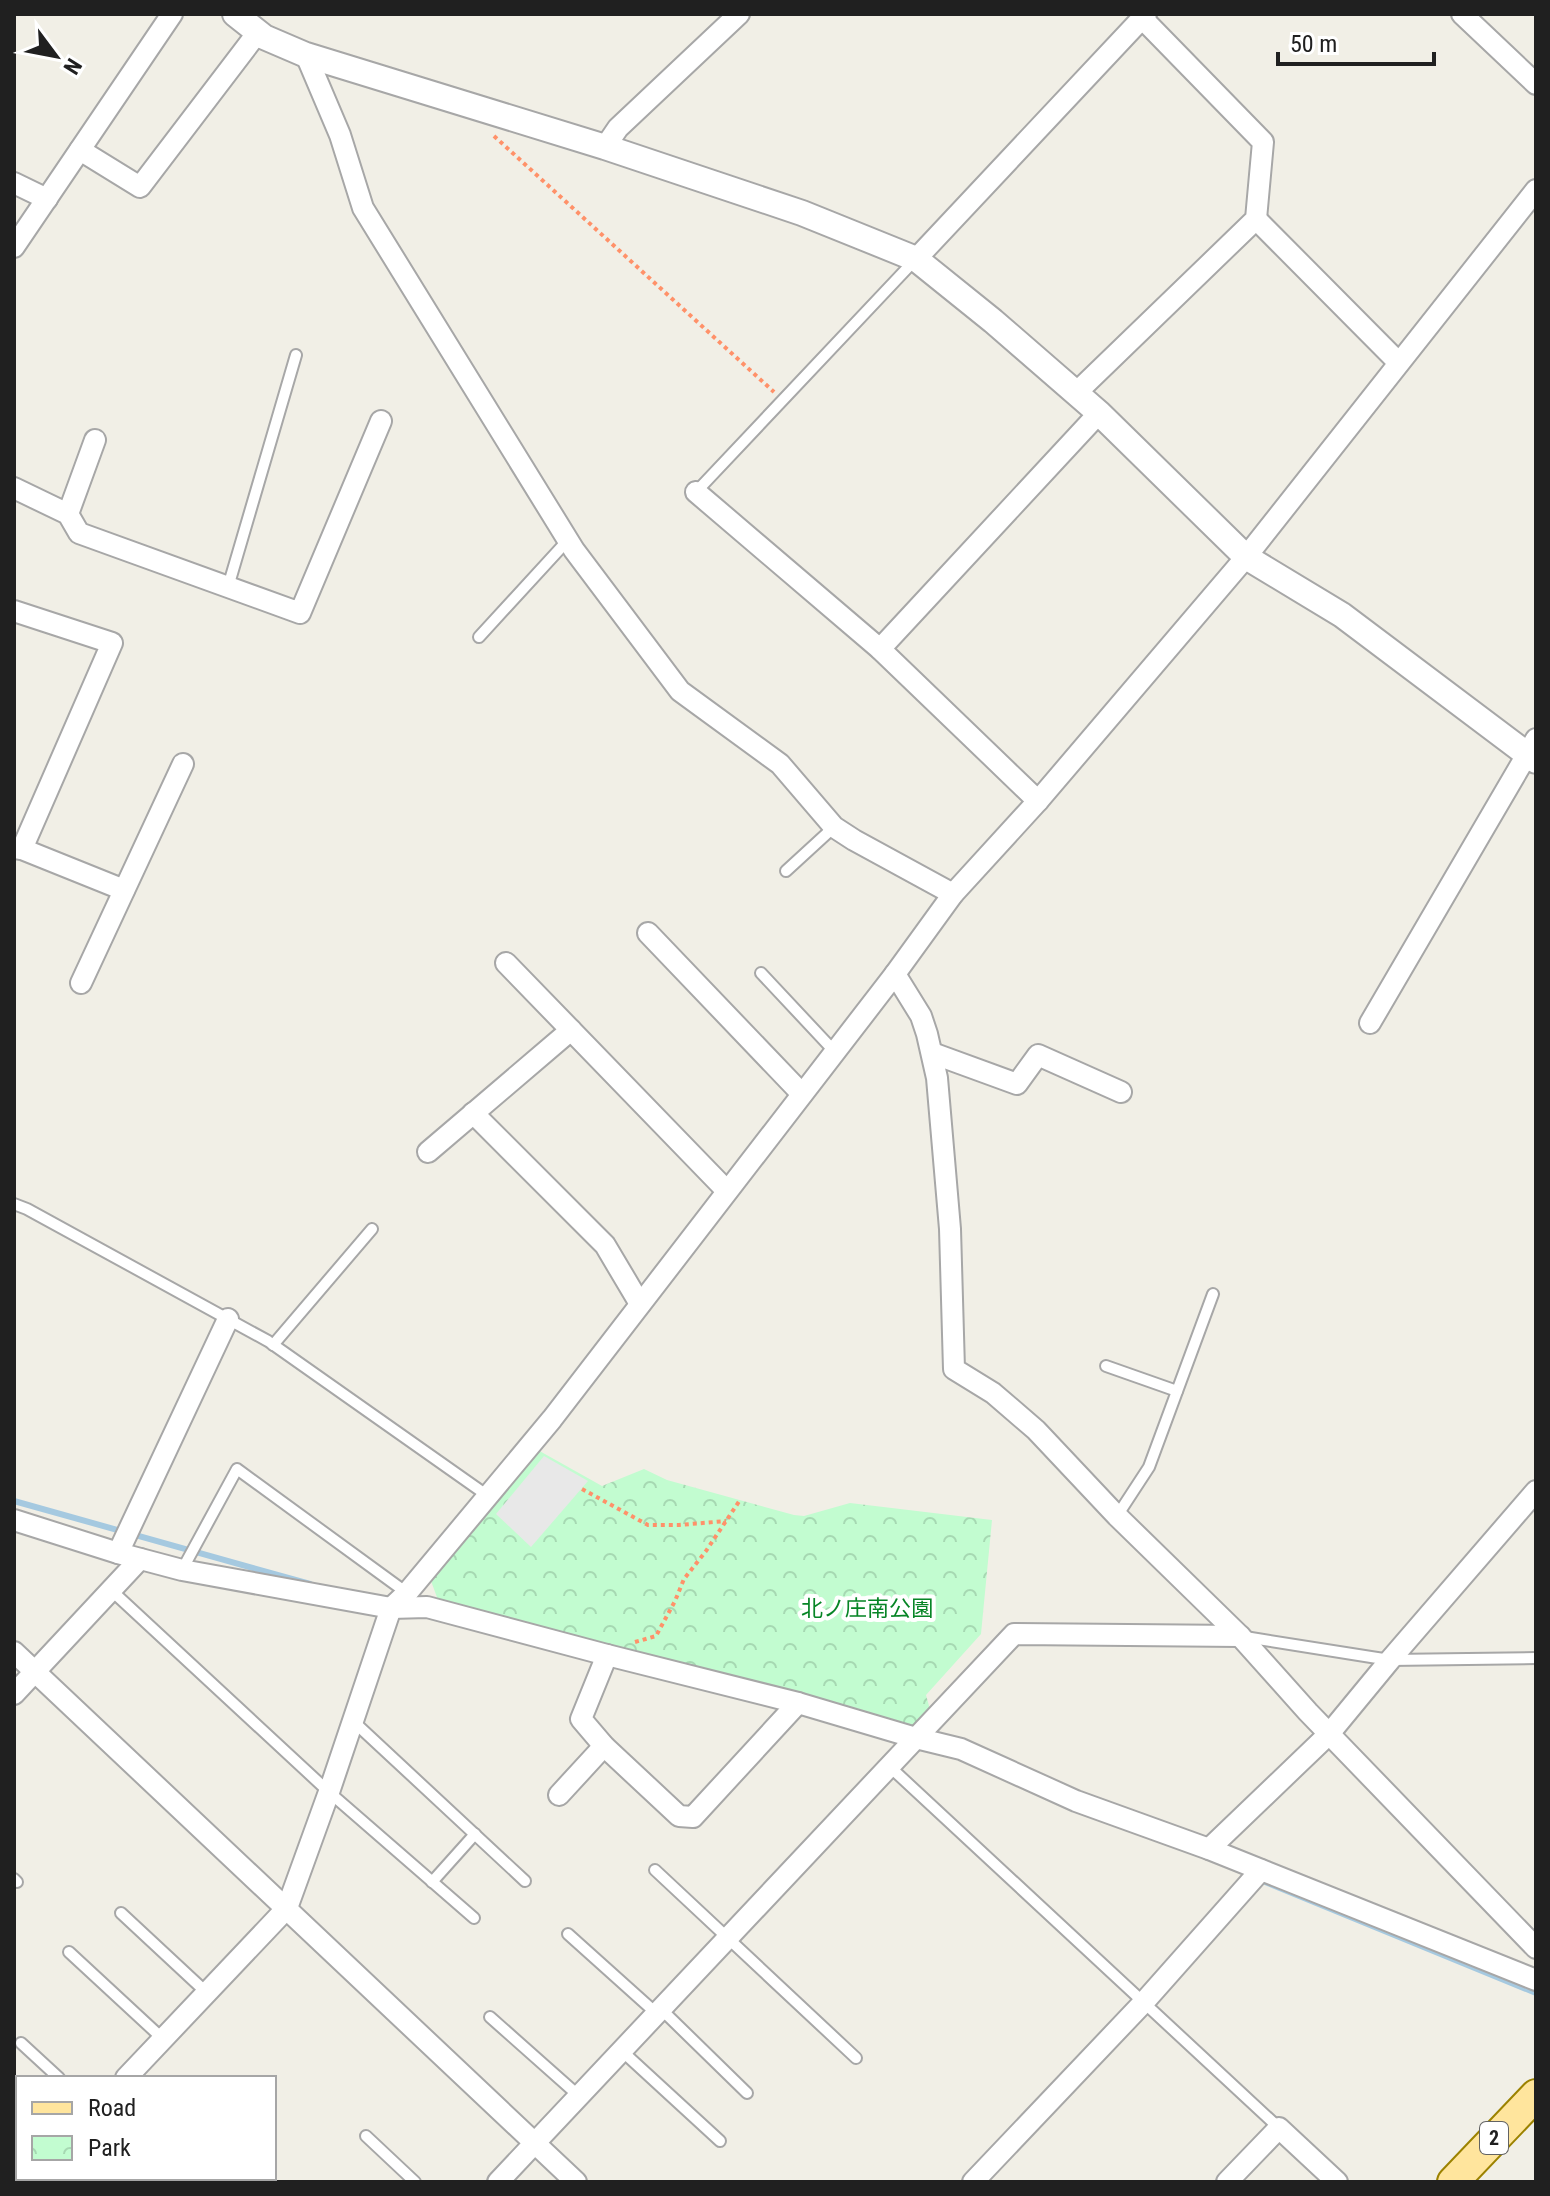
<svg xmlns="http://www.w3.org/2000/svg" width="1550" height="2196" font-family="'Roboto Condensed','Noto Sans JP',sans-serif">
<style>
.park{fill:url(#park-crowns)}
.parking{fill:#e8e8e8}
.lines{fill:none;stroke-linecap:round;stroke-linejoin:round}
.stream{stroke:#a5c9e0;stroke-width:6}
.service-casing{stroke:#a7a7a7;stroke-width:14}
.minor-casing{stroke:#a7a7a7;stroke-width:24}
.tertiary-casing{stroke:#a7a7a7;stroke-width:28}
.primary-casing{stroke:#9c8200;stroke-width:34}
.path{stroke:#ff9169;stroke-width:4;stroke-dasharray:4 4;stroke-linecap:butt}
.service{stroke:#fff;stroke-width:10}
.minor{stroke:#fff;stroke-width:20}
.tertiary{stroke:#fff;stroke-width:24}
.primary{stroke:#ffe59d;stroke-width:30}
.labels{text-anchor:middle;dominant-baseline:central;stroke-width:8;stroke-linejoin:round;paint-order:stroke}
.shield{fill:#fff;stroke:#636363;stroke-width:2}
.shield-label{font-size:20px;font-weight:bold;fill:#202020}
.park-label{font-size:22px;fill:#078526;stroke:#fff}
</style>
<defs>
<pattern id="park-crowns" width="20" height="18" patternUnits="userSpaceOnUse" patternTransform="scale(2)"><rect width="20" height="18" fill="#c2fcd0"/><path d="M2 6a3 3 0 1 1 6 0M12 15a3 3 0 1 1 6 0" fill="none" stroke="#a6d8b2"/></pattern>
</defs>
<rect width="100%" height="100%" fill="#f1efe6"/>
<polygon class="park" points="536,1449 602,1486 644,1469 667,1480 794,1515 804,1516 850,1503 992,1520 981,1634 926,1695 931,1713 914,1727 438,1600 431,1581"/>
<polygon class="parking" points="544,1456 588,1481 531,1547 496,1514"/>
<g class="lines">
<g class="stream">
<polyline points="14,1501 310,1584"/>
<polyline points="1258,1879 1536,1993"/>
</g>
<defs>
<g id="service">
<polyline points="696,492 914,261"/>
<polyline points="228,587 296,355"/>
<polyline points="479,637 568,540"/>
<polyline points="786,871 834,827"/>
<polyline points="761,973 835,1052"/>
<polyline points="14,1204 27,1209 268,1341 488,1496"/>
<polyline points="273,1345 372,1229"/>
<polyline points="1106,1366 1177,1391"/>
<polyline points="1117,1516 1149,1467 1213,1294"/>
<polyline points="182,1570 237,1469 407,1593"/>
<polyline points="111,1590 329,1792 474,1918"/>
<polyline points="1245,1637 1390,1660 1536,1658"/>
<polyline points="353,1721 525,1881"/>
<polyline points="889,1766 1279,2128"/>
<polyline points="655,1870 856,2058"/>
<polyline points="14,1879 17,1882"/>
<polyline points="432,1882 475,1834"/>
<polyline points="121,1913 207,1993"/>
<polyline points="568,1934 656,2013"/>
<polyline points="69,1952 163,2039"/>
<polyline points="661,2009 747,2093"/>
<polyline points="490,2017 579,2096"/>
<polyline points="21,2043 59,2078"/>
<polyline points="622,2051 720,2141"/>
<polyline points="14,2116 18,2120"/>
<polyline points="366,2136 415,2182"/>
<polyline points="144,2178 148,2182"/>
</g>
<g id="minor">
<polyline points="1462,14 1536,84"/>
<polyline points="306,55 340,135 363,208 574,550 680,691 780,764 834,827 854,840 953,894"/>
<polyline points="605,147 618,128 739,14"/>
<polyline points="80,150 140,187 258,32"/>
<polyline points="14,183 47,199"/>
<polyline points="1256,219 1398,362"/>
<polyline points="14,247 172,14"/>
<polyline points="916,259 1146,14"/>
<polyline points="1076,393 1256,219 1263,142 1142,18"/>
<polyline points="14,488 68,514 79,533 300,613 381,421"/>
<polyline points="696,492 880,649 1038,801"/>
<polyline points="68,514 95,440"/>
<polyline points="14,611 112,643 22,849"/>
<polyline points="880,649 1099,413"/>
<polyline points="14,848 22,849 124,890"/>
<polyline points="648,933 802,1094"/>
<polyline points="506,963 727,1191"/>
<polyline points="895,974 921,1016 927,1034 937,1078 950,1229 954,1369 993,1393 1036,1430 1117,1516 1240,1636 1308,1712 1536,1948"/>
<polyline points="81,983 183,764"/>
<polyline points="1370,1023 1536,739"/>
<polyline points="932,1053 1017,1084 1038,1055 1121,1092"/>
<polyline points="473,1113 605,1245 640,1304"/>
<polyline points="428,1152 571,1030"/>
<polyline points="14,1520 118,1553 182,1570 391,1608 427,1607 607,1655 798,1703 916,1738 961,1749 1076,1801 1209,1849 1536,1980"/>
<polyline points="118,1553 228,1319"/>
<polyline points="14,1652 576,2182"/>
<polyline points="607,1655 581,1719 604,1746 679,1816 693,1817 798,1703"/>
<polyline points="14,1694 140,1559"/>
<polyline points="559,1795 604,1746"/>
<polyline points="1209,1849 1329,1734 1390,1660 1536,1491"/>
<polyline points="126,2078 287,1908 329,1792 391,1608 407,1593 552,1419 895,974 953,894 1038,801 1246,557 1536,190"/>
<polyline points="27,2182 31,2178"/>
<polyline points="498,2182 1014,1634 1240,1636"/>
<polyline points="973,2182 1144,2002 1261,1870"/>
<polyline points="1227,2182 1279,2128 1337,2182"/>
</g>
<polyline id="tertiary" points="235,14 264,37 306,55 605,147 802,213 916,259 993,321 1099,413 1246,557 1342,615 1536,761"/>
<polyline id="primary" points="1453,2182 1536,2095"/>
</defs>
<use href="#service" class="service-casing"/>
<use href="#minor" class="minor-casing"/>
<use href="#tertiary" class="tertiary-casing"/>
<use href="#primary" class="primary-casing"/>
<g class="path">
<polyline points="494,136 774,392"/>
<polyline points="582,1489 648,1525 679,1525 726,1521"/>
<polyline points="635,1642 656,1636 675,1601 684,1579 706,1551 740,1500"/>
</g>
<use href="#service" class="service"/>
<use href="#minor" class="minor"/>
<use href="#tertiary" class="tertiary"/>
<use href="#primary" class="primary"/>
</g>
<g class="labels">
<rect class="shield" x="1480" y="2122" width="28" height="32" rx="6"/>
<g class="shield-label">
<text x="1494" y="2138">2</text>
</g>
<g class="park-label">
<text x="867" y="1608">北ノ庄南公園</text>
</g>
</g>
<rect width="1550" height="2196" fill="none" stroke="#202020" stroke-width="32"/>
<rect x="16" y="2076" width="260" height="104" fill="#ffffff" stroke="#a6a6a6" stroke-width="2"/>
<rect x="32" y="2102" width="40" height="12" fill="#ffe59d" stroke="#a6a6a6" stroke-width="2"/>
<text x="88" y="2116" font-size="24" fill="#202020">Road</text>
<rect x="32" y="2136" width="40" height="24" fill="url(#park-crowns)" stroke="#a6a6a6" stroke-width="2"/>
<text x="88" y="2156" font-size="24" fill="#202020">Park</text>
<g transform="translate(56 56) rotate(122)" stroke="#ffffff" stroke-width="6" paint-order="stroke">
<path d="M0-6L14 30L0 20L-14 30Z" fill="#202020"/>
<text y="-12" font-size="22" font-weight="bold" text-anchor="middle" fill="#202020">N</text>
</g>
<path d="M1278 52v12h156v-12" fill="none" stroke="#202020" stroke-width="4"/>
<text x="1290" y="52" font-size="24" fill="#202020" stroke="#ffffff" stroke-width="6" paint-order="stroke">50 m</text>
</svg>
